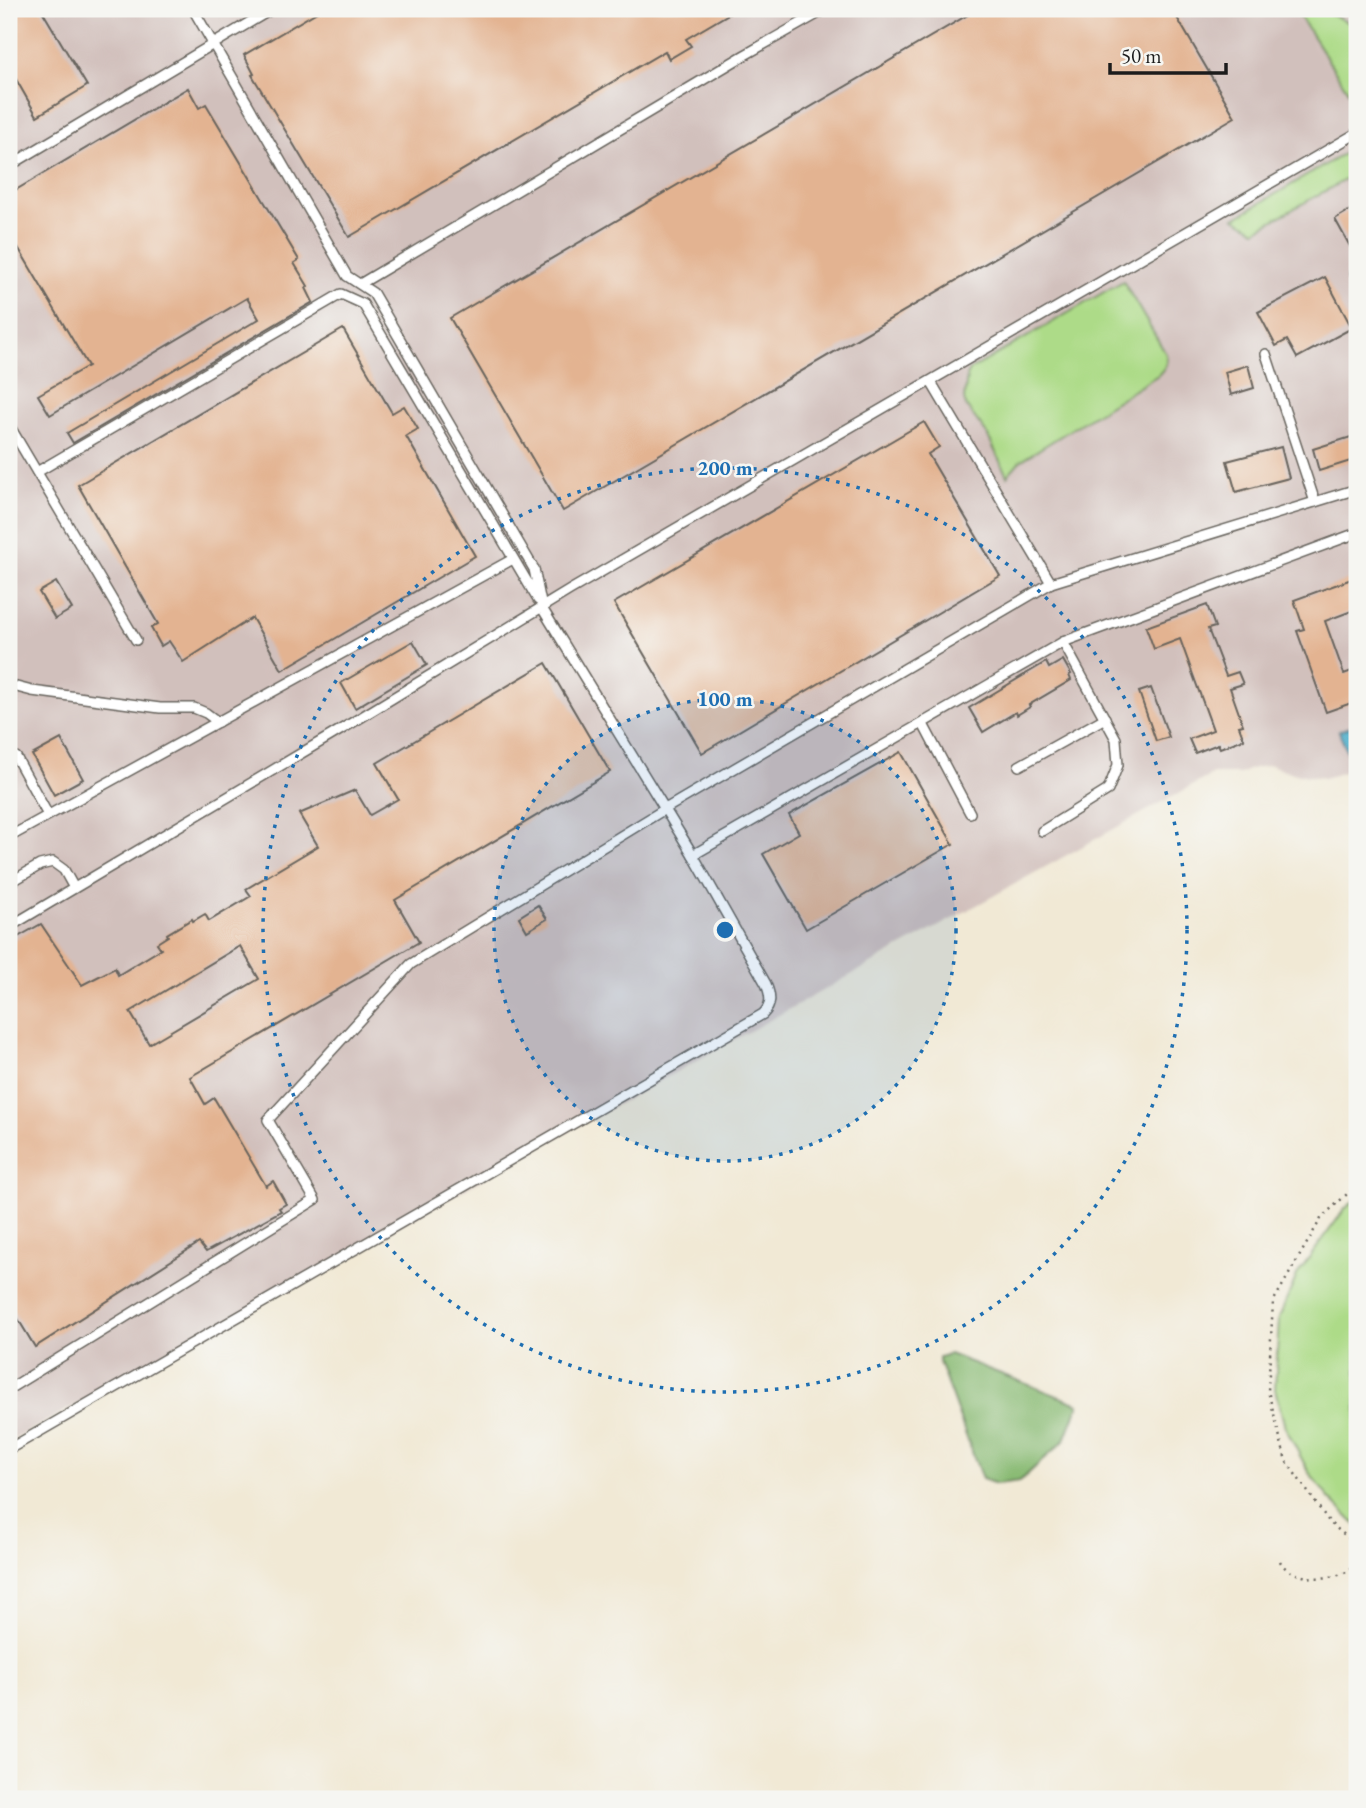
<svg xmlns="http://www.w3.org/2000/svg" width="1366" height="1808" font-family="'EB Garamond',serif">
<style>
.industrial{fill:#d1c0bc}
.green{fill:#addb88;stroke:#647c52;stroke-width:2}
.forest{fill:#8abb74;stroke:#536c48;stroke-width:2}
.water{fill:#4aadca;stroke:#336473;stroke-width:2}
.building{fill:#e3b391;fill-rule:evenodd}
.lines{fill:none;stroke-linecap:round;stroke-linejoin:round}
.lane-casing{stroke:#67645d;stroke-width:12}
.path{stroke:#67645d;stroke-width:2.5;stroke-dasharray:2 5;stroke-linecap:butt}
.lane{stroke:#fff;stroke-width:9}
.ring{fill:none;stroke:#1f6fb2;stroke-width:3.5;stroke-dasharray:3.5 7}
.centre{fill:#1f6fb2;stroke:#f6f6f2;stroke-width:3.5}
.ring-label{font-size:21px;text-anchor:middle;font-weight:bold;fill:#1f6fb2;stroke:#f6f6f2;stroke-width:5;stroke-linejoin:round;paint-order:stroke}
</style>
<rect width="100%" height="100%" fill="#f6f6f2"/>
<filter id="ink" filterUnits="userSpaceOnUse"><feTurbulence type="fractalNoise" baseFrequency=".0143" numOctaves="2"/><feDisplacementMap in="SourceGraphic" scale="14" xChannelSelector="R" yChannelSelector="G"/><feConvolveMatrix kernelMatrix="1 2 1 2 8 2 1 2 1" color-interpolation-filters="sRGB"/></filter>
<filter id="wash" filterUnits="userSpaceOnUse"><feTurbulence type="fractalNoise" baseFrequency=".00686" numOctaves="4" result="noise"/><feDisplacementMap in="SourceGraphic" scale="28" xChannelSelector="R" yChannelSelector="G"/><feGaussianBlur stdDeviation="1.57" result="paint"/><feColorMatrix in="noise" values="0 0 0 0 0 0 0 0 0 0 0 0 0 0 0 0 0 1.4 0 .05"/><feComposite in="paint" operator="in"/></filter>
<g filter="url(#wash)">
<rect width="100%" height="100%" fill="#f1e9d5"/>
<polygon class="industrial" points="9,9 1357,9 1357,768 1324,778 1296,774 1270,765 1250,769 1240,774 1213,774 9,1442"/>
<g class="green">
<polygon points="1295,9 1321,9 1357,27 1357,105"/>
<polygon points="1357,146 1357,173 1256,230 1235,218"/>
<path d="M1123,281L1166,354C1168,364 1165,368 1158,375L1019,462L1007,476L987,434L966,406L964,399L967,376L970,370Z"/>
<polygon points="1357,1198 1357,1526 1328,1497 1308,1471 1285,1427 1275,1389 1279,1318 1297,1275 1344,1210"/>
</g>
<polygon class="forest" points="949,1354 1079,1404 1065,1440 1020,1481 996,1484 982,1479 939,1362 939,1357"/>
<polygon class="water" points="1357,724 1357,757 1350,760 1339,731"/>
<g id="blocks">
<g class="building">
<polygon points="9,9 41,9 87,86 37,116 9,67"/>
<polygon points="322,9 737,9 686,39 691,46 669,59 665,51 349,237 252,75 254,74 244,55"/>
<polygon points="978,9 1172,9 1235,117 563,511 450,318"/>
<polygon points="188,88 199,108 206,104 299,260 294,263 308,286 306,288 313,302 73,443 67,433 259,319 247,298 50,415 38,395 88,366 9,232 9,194"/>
<polygon points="1357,206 1357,259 1335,219"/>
<polygon points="1325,277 1352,328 1297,358 1287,340 1276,346 1258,312"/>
<polygon points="343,329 392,413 404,406 418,429 406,436 475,556 282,670 252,618 183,662 169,641 161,646 151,628 158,624 78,485"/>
<polygon points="1248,365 1254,388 1231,395 1225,372"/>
<polygon points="924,422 939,447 928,454 1000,576 702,753 614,603"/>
<polygon points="1357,435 1357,459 1319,471 1313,449"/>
<polygon points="1281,447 1289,478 1236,492 1227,461"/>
<polygon points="1357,577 1357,609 1325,621 1344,674 1357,669 1357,701 1326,712 1297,631 1304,629 1294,600"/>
<polygon points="56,582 72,609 55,619 39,592"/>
<polygon points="1207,605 1215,627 1208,629 1226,676 1238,672 1243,684 1230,688 1243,725 1239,726 1244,739 1220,748 1218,744 1195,753 1189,739 1213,730 1180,639 1154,649 1146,627"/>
<polygon points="413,641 427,665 355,708 341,683"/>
<polygon points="1063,660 1071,674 1069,675 1071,680 1029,705 1030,707 1017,715 1016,712 983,732 969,708 1046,662 1049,668"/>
<path d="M546,663L610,772L395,900L419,942L190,1077L205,1104L214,1098L266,1186L273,1181L286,1204L279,1208L281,1211L206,1252L199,1243L35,1347L9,1304V942L41,924L82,985L115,968L118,975L161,949L157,943L168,936L167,934L192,919L193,921L205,914L209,921L251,896L246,889L318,846L299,814L355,790L370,815L398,799L377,763ZM240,946L259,979L149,1044L130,1012Z"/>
<polygon points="1151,688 1169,737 1156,741 1139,692"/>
<polygon points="61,739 83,779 54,795 32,755"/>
<polygon points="901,752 953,844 806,929 763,854 799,833 789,815"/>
<polygon points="538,905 547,919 527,931 519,917"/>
</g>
</g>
</g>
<g filter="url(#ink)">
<use href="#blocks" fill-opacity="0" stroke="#67645d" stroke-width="2"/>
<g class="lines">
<defs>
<g id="lane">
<polyline points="193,9 347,276 373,293 534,569 542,608 693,855 1063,642 1357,533"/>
<polyline points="9,166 272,9"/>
<polyline points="1355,273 1357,272"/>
<polyline points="360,284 743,56 826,9"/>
<polyline points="1266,354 1315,502"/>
<polyline points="931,382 1051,583"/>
<polyline points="9,425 136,640"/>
<polyline points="37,472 341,294 363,304 538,600"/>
<polyline points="9,685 32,691 160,708 194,708 206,713 218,722"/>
<polyline points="923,724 970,813"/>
<polyline points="9,761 16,757 48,815"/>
<polyline points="1019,766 1105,718"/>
<polyline points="1042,831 1108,790 1118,765 1116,739 1063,642"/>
<polyline points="9,837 513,559"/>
<polyline points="9,883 40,865 53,862 64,870 74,888"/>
<polyline points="9,927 332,735 570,590 1357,133"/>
<polyline points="9,1389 315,1200 268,1120 411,964 665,809 1051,583 1357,489"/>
<path d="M9,1449L763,1014C772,1005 771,996 766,984L693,855"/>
</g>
</defs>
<use href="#lane" class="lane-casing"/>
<g class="path">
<polyline points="1357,1185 1322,1217 1273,1302 1268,1391 1286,1461 1330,1523 1357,1545"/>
<path d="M1280,1561C1291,1583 1344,1583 1357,1563"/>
</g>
<use href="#lane" class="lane"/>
</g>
</g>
<circle cx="725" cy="930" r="231" fill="#1f6fb2" fill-opacity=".12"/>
<g class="ring">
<circle cx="725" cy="930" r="231"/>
<circle cx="725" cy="930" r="462"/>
</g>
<circle cx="725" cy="930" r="10" class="centre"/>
<g class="ring-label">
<text x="725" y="475">200 m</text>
<text x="725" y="706">100 m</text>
</g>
<rect width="1366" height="1808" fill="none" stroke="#f6f6f2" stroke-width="35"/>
<path d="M1110 63v10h116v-10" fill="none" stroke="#1c1c1c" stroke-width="3.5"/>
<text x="1121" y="63" font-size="21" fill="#1c1c1c" stroke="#f6f6f2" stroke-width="5" paint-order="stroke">50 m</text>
</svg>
